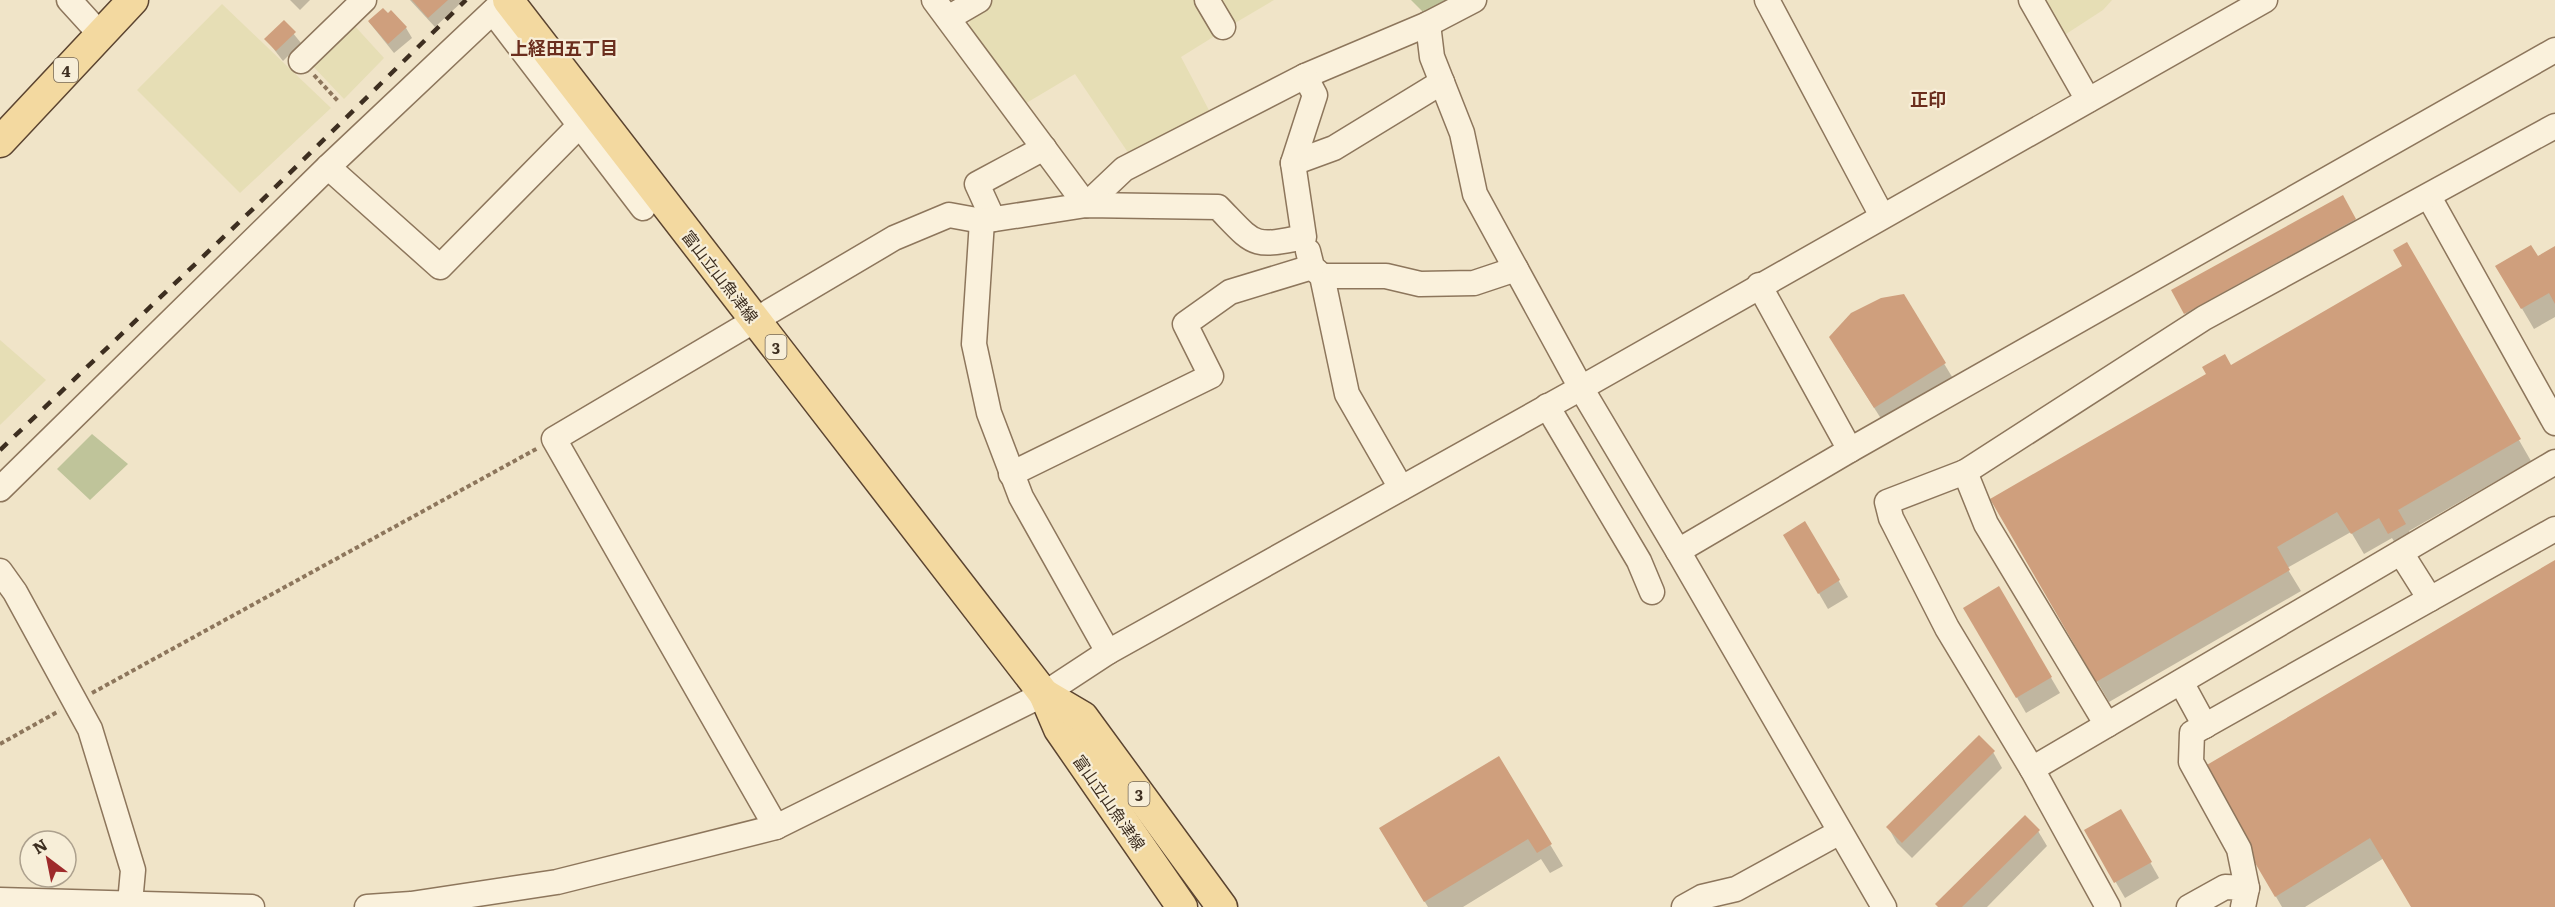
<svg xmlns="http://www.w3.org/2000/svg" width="2555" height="907" font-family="Literata,'Noto Sans JP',serif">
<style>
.farmland{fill:#e6deb5}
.cemetery{fill:#bfc49a}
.shadow{fill:#0003}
.building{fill:#cf9f7d}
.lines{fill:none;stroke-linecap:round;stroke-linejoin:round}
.minor-casing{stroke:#8d765c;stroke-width:27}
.major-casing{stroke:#5b4430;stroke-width:33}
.path{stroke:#8d765c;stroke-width:4;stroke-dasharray:4.5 3;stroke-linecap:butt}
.minor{stroke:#faf1dc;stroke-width:24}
.major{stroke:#f3d9a0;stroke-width:30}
.rail{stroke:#3d2e20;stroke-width:4.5;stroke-dasharray:10 10;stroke-linecap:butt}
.labels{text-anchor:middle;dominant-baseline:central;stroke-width:4.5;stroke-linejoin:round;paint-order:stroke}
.shield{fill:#f7eed8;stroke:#756857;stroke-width:1.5}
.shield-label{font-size:15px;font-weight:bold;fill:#3d2e20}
.street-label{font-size:16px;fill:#3d2e20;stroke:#f7eed8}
.neighbourhood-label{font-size:18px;font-weight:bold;fill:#6b2e1e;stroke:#f7eed8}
</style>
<rect width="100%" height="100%" fill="#f0e4c8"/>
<g class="farmland">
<polygon points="992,0 1199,0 1218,34 1181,57 1212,116 1131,157 1075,74 1023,105 969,34 970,12"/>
<polygon points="1215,0 1274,0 1230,26"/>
<polygon points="2041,0 2112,0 2103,10 2063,36"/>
<polygon points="222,4 331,108 240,193 137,90"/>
<polygon points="352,23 384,58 344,99 310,63"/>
<polygon points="0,340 46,380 0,425"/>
</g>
<g class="cemetery">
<polygon points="1411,0 1463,0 1428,17"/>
<polygon points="92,434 128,464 90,500 57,469"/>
</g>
<g class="shadow">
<polygon points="290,0 310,0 300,10"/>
<polygon points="410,0 464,0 435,27"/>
<polygon points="284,22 301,43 283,61 266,39"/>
<polygon points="369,22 406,28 412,38 394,53"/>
<polygon points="2343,197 2367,240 2197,334 2173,291"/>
<polygon points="2406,244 2531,461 2409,531 2417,545 2402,554 2392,538 2364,554 2351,532 2287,568 2301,591 2109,702 1992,499 2231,367 2404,267"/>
<polygon points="2555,247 2555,317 2534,329 2497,266 2537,258"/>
<polygon points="1903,296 1957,385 1887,428 1843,359"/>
<polygon points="1805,523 1848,597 1828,609 1785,535"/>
<polygon points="2555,562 2555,907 2412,907 2384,858 2305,907 2282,907 2202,770"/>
<polygon points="1998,588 2060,693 2026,713 1965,608"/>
<polygon points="1993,752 2002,768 1912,858 1897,843 1888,827"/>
<polygon points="1498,758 1563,866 1550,873 1541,859 1463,907 1428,907 1393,849"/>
<polygon points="2121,811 2159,878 2125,898 2086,831"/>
<polygon points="2038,831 2047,846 1987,907 1938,907"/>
</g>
<g class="building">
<polygon points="412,0 448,0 428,18"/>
<polygon points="383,8 388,13 391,10 407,27 388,44 368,21"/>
<polygon points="284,20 296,32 276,51 264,39"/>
<polygon points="2343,195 2356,219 2184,314 2171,290"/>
<polygon points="2407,242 2521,439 2398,510 2406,524 2388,534 2379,518 2351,534 2337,512 2277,547 2290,570 2096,682 1990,499 2206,374 2202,367 2225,354 2231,365 2402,266 2393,250"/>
<polygon points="2531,245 2538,256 2555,246 2555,304 2549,293 2521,309 2495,266"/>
<polygon points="1904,294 1946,363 1874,408 1829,337 1851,313 1881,298"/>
<polygon points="1805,521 1840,580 1818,594 1783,535"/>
<polygon points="2555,560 2555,907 2411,907 2370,838 2275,897 2200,769"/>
<polygon points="1999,586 2052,677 2016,698 1963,608"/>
<polygon points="1979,735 1995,751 1902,843 1886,827"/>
<polygon points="1499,756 1552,844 1537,853 1528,839 1424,902 1379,828"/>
<polygon points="2121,809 2152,862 2114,883 2084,830"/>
<polygon points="2025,815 2040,830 1962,907 1938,907 1935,904"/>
</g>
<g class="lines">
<defs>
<g id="minor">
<polyline points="69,0 100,34"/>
<polyline points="934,0 1086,205"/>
<polyline points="1207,0 1223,27"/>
<polyline points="1767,0 1882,216"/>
<polyline points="2031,0 2088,100"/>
<polyline points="493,12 643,208"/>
<polyline points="948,18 979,0"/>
<polyline points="1428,24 1432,57 1462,133 1475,194 1581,388 1678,551"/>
<polyline points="301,61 364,0"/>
<polyline points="1293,163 1334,148 1442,82"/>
<polyline points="328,167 440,267 579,126"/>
<polyline points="2429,197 2555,423"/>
<polyline points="1086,205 1124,169 1305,76 1428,24 1474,0"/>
<polyline points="993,219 977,184 1044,148"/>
<polyline points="982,221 974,344 989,413 1021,497 1108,652"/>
<polyline points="1308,251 1312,267 1322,276 1347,394 1401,488"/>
<polyline points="1322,276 1386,276 1420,284 1474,283 1516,269"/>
<polyline points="1759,285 1850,450"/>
<polyline points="1547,406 1639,561 1652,592"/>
<polyline points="1965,472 1986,524 2107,725"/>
<polyline points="1011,474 1211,376 1185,324 1230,292 1312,267"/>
<polyline points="0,489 328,167 505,0"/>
<polyline points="0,571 15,592 90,729 133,870 130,903"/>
<polyline points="2430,599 2555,529"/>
<polyline points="2181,682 2205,726"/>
<polyline points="2032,769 2555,462"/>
<path d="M776,827L554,439L894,238L949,215L982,221L1086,205L1218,207C1255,245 1251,248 1304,237L1293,163L1315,95L1305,76"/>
<polyline points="2247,888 2239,849 2191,762 2192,733 2430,599 2401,553"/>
<polyline points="0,900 252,907"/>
<polyline points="367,907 411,904 557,882 776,827 1044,694 1108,652 1581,388 2265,0"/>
<polyline points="1684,907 1702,897 1736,889 1840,832"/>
<polyline points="1884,907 1678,551 1850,450 2555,50"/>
<polyline points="2108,907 2032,769 1947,628 1891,518 1887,502 1965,472 2204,318 2555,126"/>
<polyline points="2189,907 2225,887 2247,888 2243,907"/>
</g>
<g id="major">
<polyline points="508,0 1044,694 1059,729 1182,907"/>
<polyline points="0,142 133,0"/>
<polyline points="1044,694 1083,717 1222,907"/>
</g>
</defs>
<use href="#minor" class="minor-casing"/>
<use href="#major" class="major-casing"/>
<g class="path">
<polyline points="314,75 338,101"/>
<polyline points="92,693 538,448"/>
<polyline points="0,744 59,711"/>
</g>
<use href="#minor" class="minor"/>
<use href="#major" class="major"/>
<polyline class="rail" points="0,450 254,208 466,0"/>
</g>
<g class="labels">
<g class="shield">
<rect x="54" y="58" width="24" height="24" rx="4.5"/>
<rect x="765.5" y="335" width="21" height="24" rx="4.5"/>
<rect x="1128.5" y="782" width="21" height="24" rx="4.5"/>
</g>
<g class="shield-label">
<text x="66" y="70">4</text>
<text x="776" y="347">3</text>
<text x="1139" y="794">3</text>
</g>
<g class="street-label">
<text transform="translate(721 276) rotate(52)">富山立山魚津線</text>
<text transform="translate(1110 802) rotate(55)">富山立山魚津線</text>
</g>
<g class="neighbourhood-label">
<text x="564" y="47">上経田五丁目</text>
<text x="1928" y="98">正印</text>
</g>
</g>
<g transform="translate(48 859) rotate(328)"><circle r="28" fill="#f7eed8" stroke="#ada18e" stroke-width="1.5"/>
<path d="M0-4.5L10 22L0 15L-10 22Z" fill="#9e2a2b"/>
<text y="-9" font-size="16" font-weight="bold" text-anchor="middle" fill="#3d2e20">N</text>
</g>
</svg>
